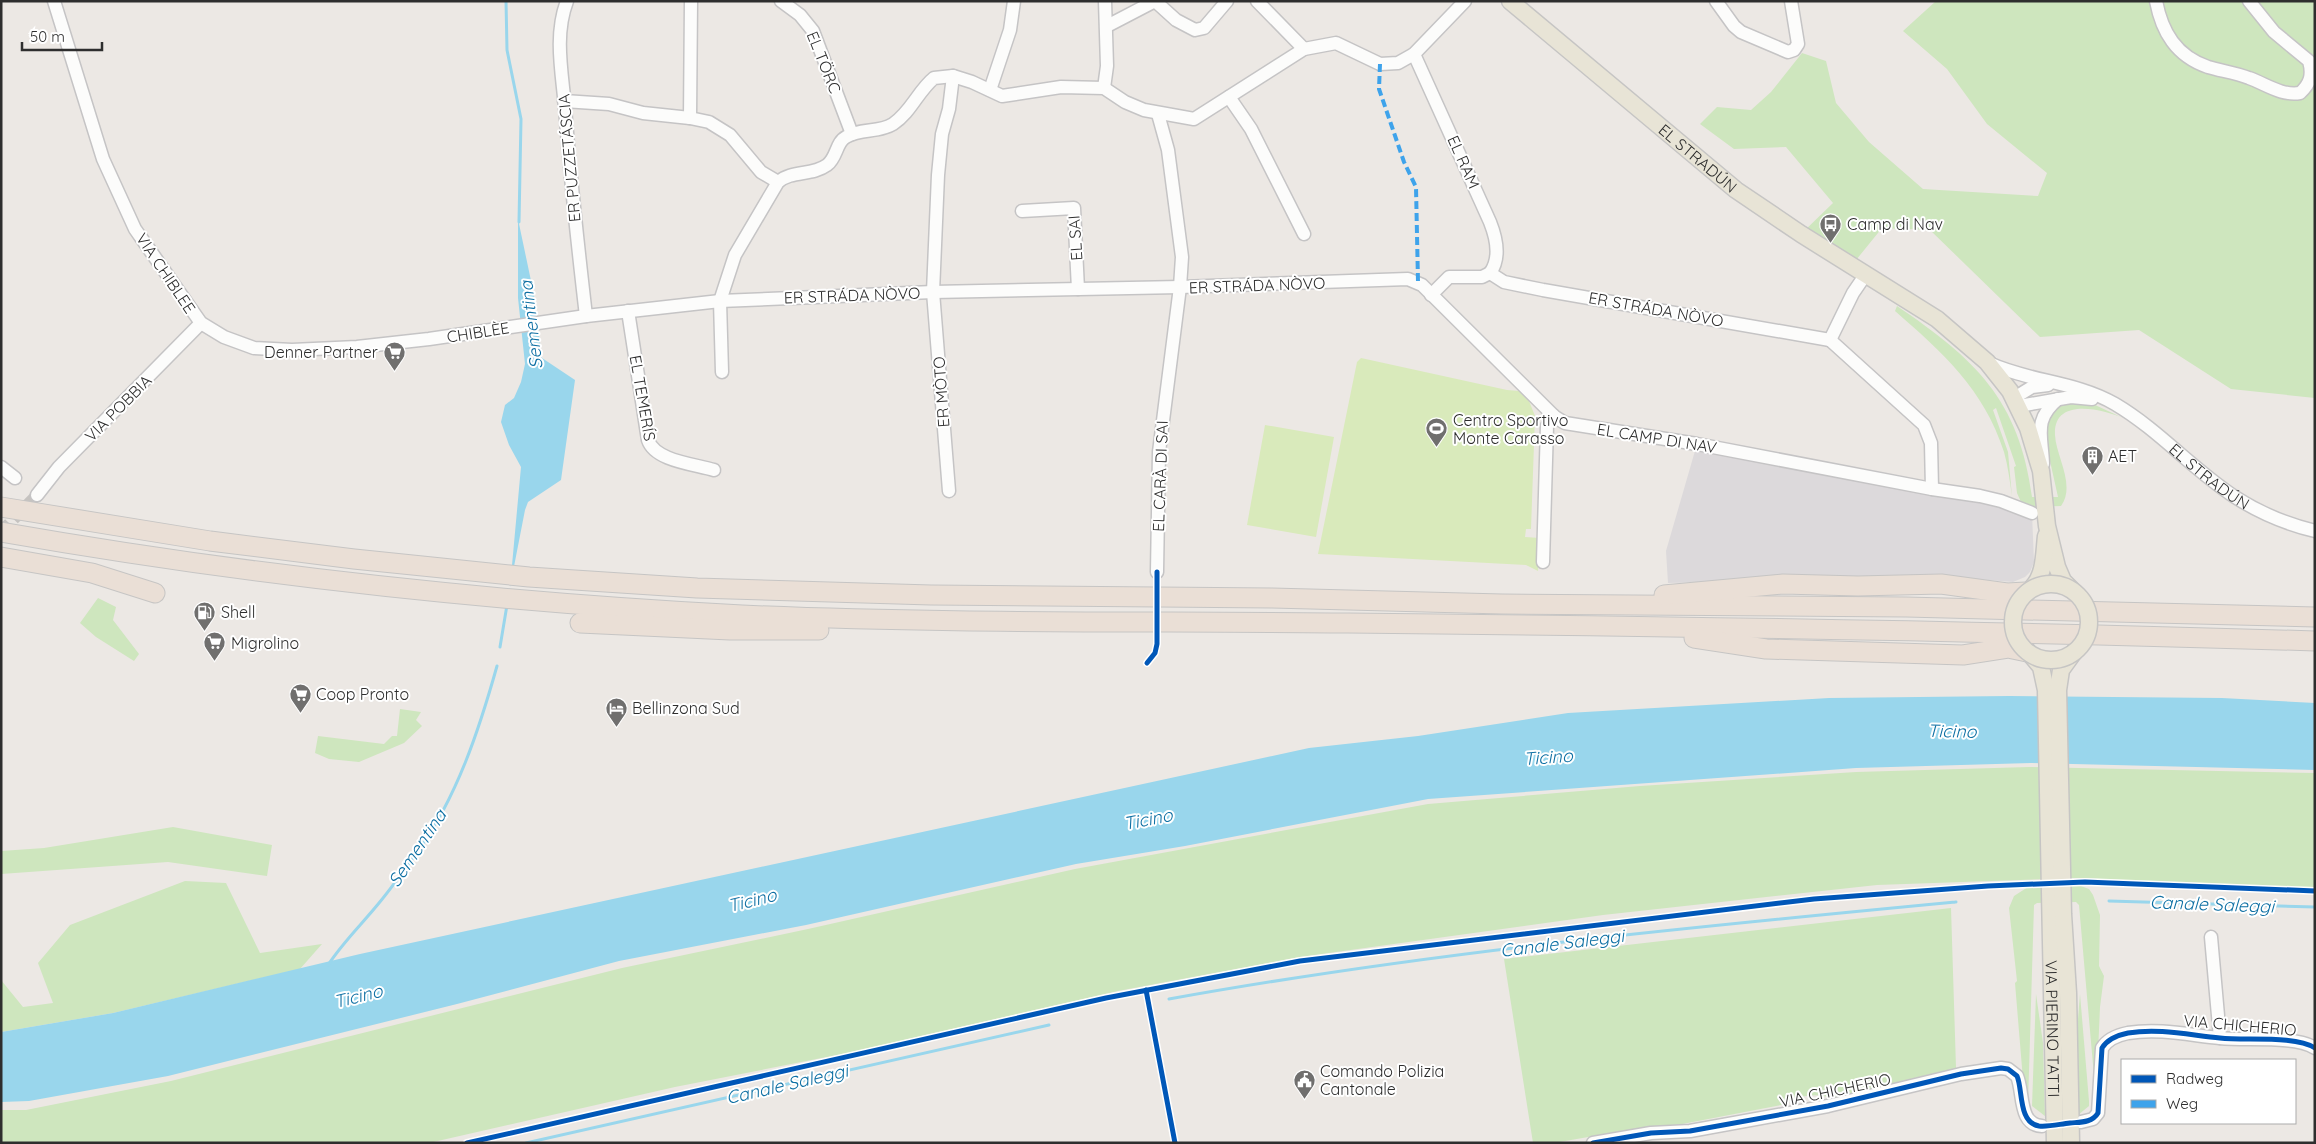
<svg xmlns="http://www.w3.org/2000/svg" width="2316" height="1144" font-family="Quicksand,sans-serif">
<style>
.industrial{fill:#dcd9db}
.green{fill:#cee6be}
.pitch{fill:#d9eabb}
.water{fill:#99d6ec}
.lines{fill:none;stroke-linecap:round;stroke-linejoin:round}
.stream{stroke:#99d6ec;stroke-width:3}
.minor-tunnel{stroke:#c6c3c0;stroke-width:12;stroke-dasharray:12 6;stroke-linecap:butt}
.minor-casing{stroke:#c5c4c5;stroke-width:15}
.major-casing{stroke:#c6c5c4;stroke-width:19}
.highway-casing{stroke:#c6c5c4;stroke-width:21}
.minor{stroke:#fcfcfb;stroke-width:12}
.major{stroke:#e8e4d6;stroke-width:16}
.highway{stroke:#eadfd6;stroke-width:19}
.major-bridge-casing{stroke:#c6c5c4;stroke-width:19;stroke-linecap:butt}
.major-bridge{stroke:#e8e4d6;stroke-width:16}
.quiet{stroke:#3ea3eb;stroke-width:4;stroke-dasharray:8 4;stroke-linecap:butt}
.cycleway-casing{stroke:#fff;stroke-width:8}
.cycleway{stroke:#0057b8;stroke-width:5}
.labels{text-anchor:middle;dominant-baseline:central;stroke-width:4;stroke-linejoin:round;paint-order:stroke}
.street-label{font-size:16px;fill:#2e2e2e;stroke:#fff}
.poi-label{font-size:16px;fill:#2e2e2e;stroke:#fff;text-anchor:start}
.water-label{font-size:18px;font-style:italic;fill:#0d6fa3;stroke:#fff}
</style>
<rect width="100%" height="100%" fill="#ece8e4"/>
<polygon class="industrial" points="1697,444 2032,513 2034,562 2030,572 2025,577 2013,582 1939,576 1668,583 1666,551"/>
<g class="green">
<polygon points="1936,1 2315,1 2315,398 2231,389 2139,330 2040,337 1930,230 1882,228 1852,265 1801,234 1833,203 1786,147 1734,149 1700,124 1717,107 1751,110 1771,92 1802,53 1826,61 1836,103 1869,142 1923,189 2038,196 2047,173 1987,124 1947,69 1903,31"/>
<path d="M1897,306C1975,359 2019,399 2032,497H2058L2044,434L2048,418L2057,408L2066,403L2093,404L2123,418C2102,409 2053,397 2055,435C2056,457 2076,485 2061,506L2032,507L2021,502L2017,493L2014,467L2016,466L1996,408L1993,410L2008,452L2012,497C2010,482 2008,466 2004,452C1984,389 1942,352 1895,311Z"/>
<polygon points="98,598 116,607 113,620 139,654 134,661 96,637 80,623"/>
<polygon points="400,709 421,712 416,720 422,726 404,743 359,762 329,759 315,753 318,736 384,744 392,736 397,736"/>
<polygon points="2029,767 2315,773 2315,888 2077,878 1877,885 1603,915 1300,957 1118,991 847,1053 675,1087 429,1143 1,1143 1,1110 26,1110 171,1081 622,968 808,929 1075,869 1428,804 1640,786 1856,772"/>
<polygon points="173,827 272,845 267,876 168,862 1,874 1,851 44,848"/>
<polygon points="185,881 226,883 260,953 322,944 300,969 113,1013 1,1032 1,980 23,1007 53,1003 38,963 70,925"/>
<polygon points="2081,886 2089,889 2093,895 2100,915 2099,966 2104,976 2100,1007 2096,1099 2079,905 2076,902 2037,903 2034,905 2028,1104 2025,1104 2015,983 2017,981 2009,908 2014,896 2028,887"/>
<path d="M1951,908L1956,1068L1831,1098C1814,1092 1796,1097 1781,1105L1672,1126H1651L1554,1143H1533L1504,959Z"/>
<polygon points="2036,994 2043,1043 2045,1116 2032,1106"/>
<polygon points="2080,994 2089,1101 2089,1106 2078,1115 2076,1044"/>
</g>
<g class="pitch">
<polygon points="1361,358 1507,390 1519,391 1529,401 1535,416 1531,529 1526,529 1525,537 1540,538 1538,571 1526,565 1318,554 1357,362"/>
<polygon points="1265,425 1334,437 1316,537 1247,525"/>
</g>
<g class="water">
<polygon points="518,219 534,295 542,358 575,380 561,480 528,502 525,510 510,587 521,467 509,445 501,422 505,405 514,398 521,382 525,364 518,298"/>
<polygon points="2009,696 2222,698 2315,703 2315,770 2031,763 1856,768 1428,799 1185,846 1076,864 806,925 619,961 457,1004 168,1076 29,1101 1,1102 1,1032 113,1013 360,954 1309,748 1418,736 1568,713 1829,698"/>
</g>
<g class="lines">
<g class="stream">
<polyline points="506,1 507,50 521,119 519,222"/>
<polyline points="500,647 507,605"/>
<polyline points="2109,901 2315,907"/>
<path d="M328,965C343,942 362,924 379,903C393,886 405,869 418,851C457,797 479,730 497,666"/>
<path d="M1169,999C1429,952 1693,927 1956,902"/>
<polyline points="526,1143 1049,1025"/>
</g>
<polyline class="minor-tunnel" points="1,532 37,495"/>
<defs>
<g id="minor">
<polyline points="54,1 103,159 135,229 201,323 224,337 254,348 292,350 357,347 429,339 586,316 720,301 933,292 1180,287 1408,279 1422,285 1555,417 1565,423 1697,444 1932,489 1980,496 2001,501 2032,513"/>
<path d="M567,1C554,35 562,72 565,107C570,177 578,247 586,316"/>
<polyline points="781,1 800,15 813,31 852,134"/>
<polyline points="1257,1 1304,49"/>
<polyline points="1716,1 1734,26 1741,32 1788,52 1794,50 1798,44 1791,1"/>
<path d="M2156,1C2162,32 2176,56 2208,67C2222,71 2236,73 2249,78C2266,84 2281,96 2300,93C2310,84 2313,75 2309,61L2274,32L2249,1"/>
<polyline points="1107,26 1155,1 1176,20 1195,30 1204,28 1227,1"/>
<path d="M1414,54L1490,222C1496,237 1501,258 1490,273"/>
<polyline points="1104,88 1107,66 1105,1"/>
<polyline points="990,90 1010,30 1014,1"/>
<polyline points="1229,97 1251,129 1304,234"/>
<polyline points="564,101 609,104 643,113 690,118 709,122 730,135 761,172 778,182"/>
<polyline points="690,118 691,1"/>
<polyline points="1022,211 1074,208 1078,289"/>
<polyline points="1490,273 1504,282 1543,290 1830,340"/>
<polyline points="1431,295 1449,277 1482,277 1490,273"/>
<path d="M628,311L648,440C655,461 694,464 714,470"/>
<polyline points="1830,340 1924,425 1931,443 1932,489"/>
<polyline points="1830,340 1853,293 1866,274"/>
<path id="s1" d="M1989,363C2030,382 2075,381 2115,404C2159,430 2192,469 2235,497C2260,513 2286,524 2315,531"/>
<path d="M722,372L720,301L735,255L778,182C792,170 812,176 827,165C837,158 836,142 846,137C860,128 879,133 893,124C911,112 918,91 934,78L953,76L972,82L1002,96L1061,87L1104,88L1125,102L1144,110L1194,119L1304,49L1336,43L1380,64L1398,63L1414,54L1465,1"/>
<polyline points="2014,398 2032,387 2048,385"/>
<polyline points="2019,406 2071,397 2092,399"/>
<path d="M2043,464C2042,435 2033,420 2058,399"/>
<polyline points="1,467 15,478"/>
<polyline points="949,491 933,292 938,175 942,134 949,109 953,76"/>
<polyline points="37,495 59,467 201,323"/>
<polyline points="1543,562 1547,426 1554,416"/>
<polyline points="1157,572 1159,452 1180,287 1182,257 1168,150 1158,114"/>
<polyline points="2211,937 2220,1038"/>
<path d="M2081,1122L2093,1119L2098,1113L2102,1048C2107,1040 2118,1035 2128,1033C2159,1028 2189,1035 2220,1038C2245,1041 2295,1035 2315,1048"/>
<path d="M1593,1143L1651,1133L1690,1131L1828,1106L1961,1074L2001,1068L2008,1069L2017,1076C2024,1092 2018,1125 2042,1126"/>
</g>
<g id="major">
<path id="s2" d="M1510,1L1736,190L1801,234L1937,319L1987,362L2010,391L2028,428L2041,471L2047,526L2057,567L2063,581L2072,590"/>
<path d="M2032,588C2045,575 2044,553 2046,536"/>
<path id="s3" d="M2031,655L2041,667L2046,690L2055,1143"/>
<polyline points="2071,1143 2068,993 2063,914 2058,690 2061,670 2074,652"/>
</g>
<g id="highway">
<polyline points="1,507 210,541 354,559 529,577 697,588 931,595 1272,598 1502,604 1906,607 2315,617"/>
<path d="M1,532C246,575 493,602 742,615C944,624 1146,621 1348,623C1670,626 1993,631 2315,641"/>
<polyline points="1,557 92,573 155,593"/>
<polyline points="1664,595 1783,584 1858,586 1941,584 2007,593 2026,592"/>
<polyline points="580,623 730,630 819,630"/>
<polyline points="1694,638 1766,649 1963,655 2008,648 2027,652"/>
</g>
</defs>
<use href="#minor" class="minor-casing"/>
<use href="#major" class="major-casing"/>
<use href="#highway" class="highway-casing"/>
<use href="#minor" class="minor"/>
<use href="#major" class="major"/>
<use href="#highway" class="highway"/>
<defs>
<circle id="major-bridge" cx="2051" cy="622" r="38"/>
</defs>
<use href="#major-bridge" class="major-bridge-casing"/>
<use href="#major-bridge" class="major-bridge"/>
<polyline class="quiet" points="1380,64 1379,89 1404,162 1416,187 1418,282"/>
<defs>
<g id="cycleway">
<polyline points="1147,663 1155,653 1157,644 1157,572"/>
<polyline points="1146,990 1175,1143"/>
<polyline points="467,1143 1106,998 1300,961 1814,899 1988,886 2085,882 2315,891"/>
<path d="M1593,1143L1651,1133L1690,1131L1828,1106L1961,1074L2001,1068L2008,1069L2017,1076C2023,1089 2018,1123 2039,1126C2049,1127 2060,1124 2070,1123C2080,1122 2092,1123 2098,1113L2102,1048C2107,1040 2118,1035 2128,1033C2159,1028 2189,1035 2220,1038C2245,1041 2295,1035 2315,1048"/>
</g>
</defs>
<use href="#cycleway" class="cycleway-casing"/>
<use href="#cycleway" class="cycleway"/>
</g>
<defs>
<symbol id="bus-pin" viewBox="-11 -11 22 30"><path d="M0 17L-7.5 6A9.5 9.5 0 1 1 7.5 6Z" fill="#706f6e" stroke="#fff"/><path d="M-5-6H5V4H4V6H2V4H-2V6H-4V4H-5ZM-3.5-4V0h7V-4ZM-3.5 1.2v1.5H-2V1.2ZM2 1.2v1.5H3.5V1.2Z" fill="#fff"/></symbol>
<symbol id="supermarket-pin" viewBox="-11 -11 22 30"><path d="M0 17L-7.5 6A9.5 9.5 0 1 1 7.5 6Z" fill="#706f6e" stroke="#fff"/><path d="M-6-5.5h2.5l.6 2H6L4.5 2H-2.5L-4.4-4H-6ZM-1.5 3.2a1.3 1.3 0 1 0 .1 0ZM3 3.2a1.3 1.3 0 1 0 .1 0Z" fill="#fff"/></symbol>
<symbol id="stadium-pin" viewBox="-11 -11 22 30"><path d="M0 17L-7.5 6A9.5 9.5 0 1 1 7.5 6Z" fill="#706f6e" stroke="#fff"/><path d="M0-5a6.5 5 0 1 0 0 10a6.5 5 0 1 0 0-10ZM-3.5-1.8h7v3.6h-7Z" fill="#fff"/></symbol>
<symbol id="building-pin" viewBox="-11 -11 22 30"><path d="M0 17L-7.5 6A9.5 9.5 0 1 1 7.5 6Z" fill="#706f6e" stroke="#fff"/><path d="M-4-6H4V6H1V3H-1V6H-4ZM-2.5-4.3h1.7v1.8h-1.7ZM.8-4.3h1.7v1.8H.8ZM-2.5-1h1.7V.8h-1.7ZM.8-1h1.7V.8H.8Z" fill="#fff"/></symbol>
<symbol id="fuel-pin" viewBox="-11 -11 22 30"><path d="M0 17L-7.5 6A9.5 9.5 0 1 1 7.5 6Z" fill="#706f6e" stroke="#fff"/><path d="M-5.5-6h7V0h2V4h1.3V-2.5L3-4.5l.8-.8L6-3V5H2.5V1h-1V6h-7ZM-4.2-4.7v3.2H.2V-4.7Z" fill="#fff"/></symbol>
<symbol id="hotel-pin" viewBox="-11 -11 22 30"><path d="M0 17L-7.5 6A9.5 9.5 0 1 1 7.5 6Z" fill="#706f6e" stroke="#fff"/><path d="M-6-4.5h1.5V1H6V5H4.5V3h-9V5H-6ZM-4 0a1.8 1.8 0 1 1 3.6 0ZM.5 0V-2.5h3Q6-2.5 6 0Z" fill="#fff"/></symbol>
<symbol id="civic-pin" viewBox="-11 -11 22 30"><path d="M0 17L-7.5 6A9.5 9.5 0 1 1 7.5 6Z" fill="#706f6e" stroke="#fff"/><path d="M-.6-6.5H3V-4.5H.6V-3L4-1V1h2V6H-6V1h2V-1L-.6-3ZM-1.2 2.5V6h2.4V2.5Z" fill="#fff"/></symbol>
</defs>
<g fill-rule="evenodd">
<use href="#bus-pin" x="1818" y="212" width="25" height="34"/>
<use href="#supermarket-pin" x="382" y="340" width="25" height="34"/>
<use href="#stadium-pin" x="1424" y="416" width="25" height="34"/>
<use href="#building-pin" x="2080" y="444" width="25" height="34"/>
<use href="#fuel-pin" x="192" y="600" width="25" height="34"/>
<use href="#supermarket-pin" x="202" y="630" width="25" height="34"/>
<use href="#supermarket-pin" x="288" y="682" width="25" height="34"/>
<use href="#hotel-pin" x="604" y="696" width="25" height="34"/>
<use href="#civic-pin" x="1292" y="1068" width="25" height="34"/>
</g>
<g class="labels">
<g class="street-label">
<text transform="translate(824 62) rotate(68)">EL TÖRC</text>
<text transform="translate(569 158) rotate(-95)">ER PUZZETÁSCIA</text>
<text stroke="none"><textPath href="#s2" startOffset="245">EL STRADÚN</textPath></text>
<text transform="translate(1464 162) rotate(66)">EL RAM</text>
<text transform="translate(1075 238) rotate(-94)">EL SAI</text>
<text transform="translate(166 273) rotate(56)">VIA CHIBLEE</text>
<text transform="translate(1257 285) rotate(-2)">ER STRÁDA NÒVO</text>
<text transform="translate(852 295) rotate(-2)">ER STRÁDA NÒVO</text>
<text transform="translate(1656 309) rotate(10)">ER STRÁDA NÒVO</text>
<text transform="translate(478 332) rotate(-9)">CHIBLÈE</text>
<text transform="translate(941 392) rotate(-94)">ER MÒTO</text>
<text transform="translate(643 398) rotate(80)">EL TEMERÍS</text>
<text transform="translate(118 408) rotate(-45)">VIA POBBIA</text>
<text transform="translate(1657 438) rotate(9)">EL CAMP DI NAV</text>
<text stroke="none"><textPath href="#s1" startOffset="252">EL STRADÚN</textPath></text>
<text transform="translate(1160 476) rotate(-88)">EL CARÀ DI SAI</text>
<text transform="translate(2240 1025) rotate(5)">VIA CHICHERIO</text>
<text stroke="none"><textPath href="#s3" startOffset="378">VIA PIERINO TATTI</textPath></text>
<text transform="translate(1835 1090) rotate(-12)">VIA CHICHERIO</text>
</g>
<g class="poi-label">
<text x="1847" y="224">Camp di Nav</text>
<text x="378" y="352" text-anchor="end">Denner Partner</text>
<text x="1453" y="420">Centro Sportivo<tspan x="1453" dy="18">Monte Carasso</tspan></text>
<text x="2108" y="456">AET</text>
<text x="221" y="612">Shell</text>
<text x="231" y="643">Migrolino</text>
<text x="316" y="694">Coop Pronto</text>
<text x="632" y="708">Bellinzona Sud</text>
<text x="1320" y="1071">Comando Polizia<tspan x="1320" dy="18">Cantonale</tspan></text>
</g>
<g class="water-label">
<text transform="translate(531 325) rotate(-97)">Sementina</text>
<text transform="translate(1952 731) rotate(1)">Ticino</text>
<text transform="translate(1548 757) rotate(-4)">Ticino</text>
<text transform="translate(1148 819) rotate(-11)">Ticino</text>
<text transform="translate(417 848) rotate(-56)">Sementina</text>
<text transform="translate(752 900) rotate(-14)">Ticino</text>
<text transform="translate(2212 904) rotate(2)">Canale Saleggi</text>
<text transform="translate(1562 943) rotate(-7)">Canale Saleggi</text>
<text transform="translate(358 996) rotate(-14)">Ticino</text>
<text transform="translate(787 1084) rotate(-13)">Canale Saleggi</text>
</g>
</g>
<rect width="2316" height="1144" fill="none" stroke="#2e2e2e" stroke-width="5"/>
<rect x="2121" y="1059" width="175" height="65" fill="#ffffff" stroke="#ababab"/>
<rect x="2131" y="1075" width="25" height="8" fill="#0057b8" stroke="#ababab"/>
<text x="2166" y="1084" font-size="15" fill="#2e2e2e">Radweg</text>
<rect x="2131" y="1100" width="25" height="8" fill="#3ea3eb" stroke="#ababab"/>
<text x="2166" y="1109" font-size="15" fill="#2e2e2e">Weg</text>
<path d="M22 42v8h80v-8" fill="none" stroke="#2e2e2e" stroke-width="2.5"/>
<text x="30" y="42" font-size="15" fill="#2e2e2e" stroke="#ffffff" stroke-width="4" paint-order="stroke">50 m</text>
</svg>
